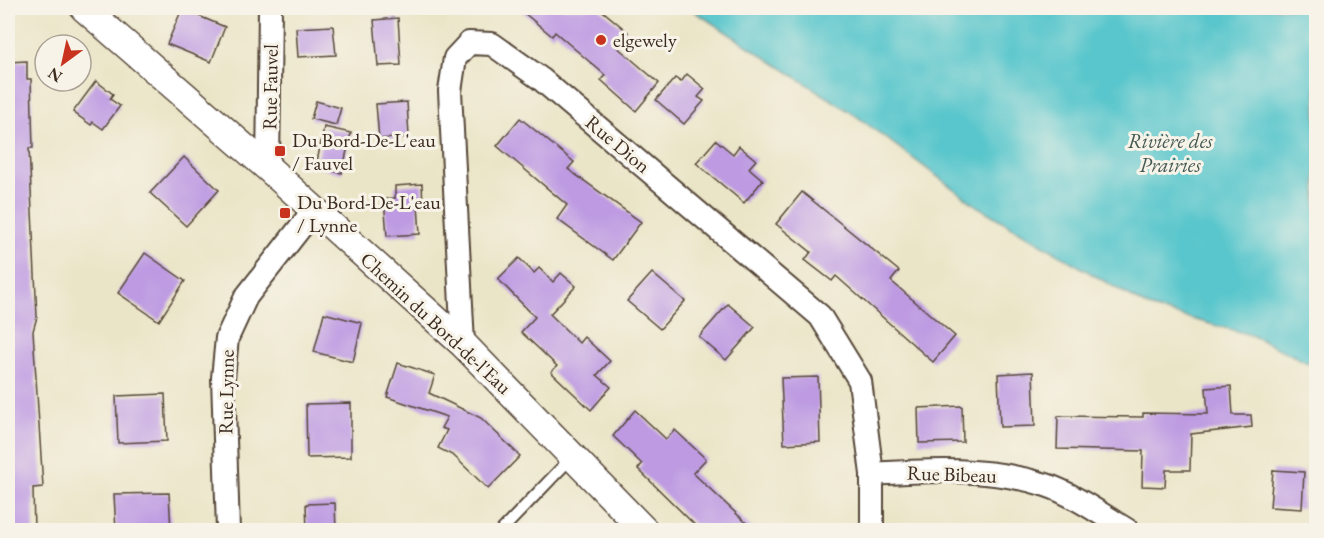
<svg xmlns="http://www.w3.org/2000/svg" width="1324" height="538" font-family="'EB Garamond',serif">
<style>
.water{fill:#58c6cc;stroke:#4a7875;stroke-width:1.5}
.building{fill:#bd9ae2}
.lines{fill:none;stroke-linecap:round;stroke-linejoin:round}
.service-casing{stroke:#554638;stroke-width:14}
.minor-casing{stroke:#554638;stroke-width:26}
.tertiary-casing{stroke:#554638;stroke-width:30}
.service{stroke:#fff;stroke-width:10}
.minor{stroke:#fff;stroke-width:22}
.tertiary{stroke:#fff;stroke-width:27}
.poi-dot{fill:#c8321e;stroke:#f7f3e8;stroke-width:2}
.labels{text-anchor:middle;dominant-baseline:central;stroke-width:6;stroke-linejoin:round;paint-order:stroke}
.poi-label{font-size:20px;fill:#3b2a1e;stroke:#f7f3e8;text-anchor:start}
.street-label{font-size:20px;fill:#3b2a1e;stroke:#f7f3e8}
.water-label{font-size:21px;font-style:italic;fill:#445952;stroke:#f7f3e8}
</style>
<rect width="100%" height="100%" fill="#f7f3e8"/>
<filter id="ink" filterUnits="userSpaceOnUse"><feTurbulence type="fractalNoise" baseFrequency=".0167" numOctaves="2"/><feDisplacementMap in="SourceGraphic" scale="12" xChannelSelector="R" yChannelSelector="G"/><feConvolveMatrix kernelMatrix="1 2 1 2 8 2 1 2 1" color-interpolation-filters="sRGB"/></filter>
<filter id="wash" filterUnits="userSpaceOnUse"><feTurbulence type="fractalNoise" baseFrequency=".008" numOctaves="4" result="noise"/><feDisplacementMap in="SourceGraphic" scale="24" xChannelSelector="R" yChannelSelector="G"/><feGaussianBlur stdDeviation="1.35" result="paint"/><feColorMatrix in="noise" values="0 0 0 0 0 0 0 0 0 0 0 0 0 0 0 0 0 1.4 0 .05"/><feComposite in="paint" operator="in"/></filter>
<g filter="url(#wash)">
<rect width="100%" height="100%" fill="#ebe5c8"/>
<polygon class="water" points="689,8 1316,8 1316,367 1251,335 1148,307 977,206 855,115"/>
<g id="blocks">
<g class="building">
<polygon points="518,8 599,8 628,32 616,46 659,83 636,111 601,80 605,75 555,32 552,36"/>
<polygon points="182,9 225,27 211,62 167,44"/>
<polygon points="398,18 401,65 378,66 374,20"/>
<polygon points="333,26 336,55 298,57 296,28"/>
<polygon points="27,61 27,79 31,79 33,148 29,148 37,317 33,331 43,487 33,488 34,531 8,531 8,62"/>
<polygon points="687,74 705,89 698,97 704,101 684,124 656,100 675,78 681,82"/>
<polygon points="96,81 113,94 110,99 120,106 103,129 93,122 91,125 73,112"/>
<polygon points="316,101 341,108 336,125 311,119"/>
<polygon points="407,102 409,137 379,139 376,104"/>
<polygon points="520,118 574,162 568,169 641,222 613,260 557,219 567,205 497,146"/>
<polygon points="324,127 351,133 342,173 316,167"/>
<polygon points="716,140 733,154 739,146 756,160 749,168 763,180 744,203 696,163"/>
<polygon points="184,157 219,190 186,226 150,193"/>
<polygon points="422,184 423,205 418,205 420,234 387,236 384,199 395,198 395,186"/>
<polygon points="802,192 899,271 891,281 955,336 933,362 836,276 832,281 805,260 811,252 776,224"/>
<polygon points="145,253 185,281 159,321 118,293"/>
<polygon points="519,258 534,273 539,268 553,282 561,273 576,286 550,314 579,343 584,337 610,361 597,375 611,387 591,410 551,372 557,366 521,332 535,317 498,279"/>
<polygon points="652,273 685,301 660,329 627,301"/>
<polygon points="728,304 755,327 726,360 699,337"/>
<polygon points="324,313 362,323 353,362 314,352"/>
<polygon points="398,363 435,375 429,393 481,418 520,456 488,489 454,456 438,448 447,430 441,428 447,417 387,397"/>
<polygon points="1033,372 1035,426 1000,427 998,374"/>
<polygon points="818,377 820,442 784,444 781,378"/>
<polygon points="1231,386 1233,415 1251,415 1252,427 1191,434 1190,470 1166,470 1165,487 1142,486 1143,451 1057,449 1058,416 1143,417 1143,413 1208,414 1206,388"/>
<polygon points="165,394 167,441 118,443 116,396"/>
<polygon points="351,403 351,457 307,458 306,404"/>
<polygon points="962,406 963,442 919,443 918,408"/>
<polygon points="635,410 666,439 675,430 706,459 693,473 755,531 701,531 638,469 642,464 613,436"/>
<polygon points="1273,470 1304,472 1302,509 1270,507"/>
<polygon points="169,493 171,531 116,531 114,494"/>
<polygon points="335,503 336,531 307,531 306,504"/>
</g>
</g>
</g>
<g filter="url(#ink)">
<use href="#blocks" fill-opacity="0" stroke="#554638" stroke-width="1.5"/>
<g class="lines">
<defs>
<polyline id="service" points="502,530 572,457"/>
<g id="minor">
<polyline points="268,168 270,8"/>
<polyline points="463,344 450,91 455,58 469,43 492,44 541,79 820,316 860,381 872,474 872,530"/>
<path d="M872,474C930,470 989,467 1046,485C1071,493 1104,516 1127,530"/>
<polyline points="228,530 223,378 227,338 246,297 314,210"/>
</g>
<polyline id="tertiary" points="84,8 268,168 463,344 644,530"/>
</defs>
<use href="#service" class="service-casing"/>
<use href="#minor" class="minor-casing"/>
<use href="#tertiary" class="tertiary-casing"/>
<use href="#service" class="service"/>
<use href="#minor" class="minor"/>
<use href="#tertiary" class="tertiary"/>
</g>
</g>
<g class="poi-dot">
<circle cx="601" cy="40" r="6"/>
<rect x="274" y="145" width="12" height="12" rx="3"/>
<rect x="279" y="207" width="12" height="12" rx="3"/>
</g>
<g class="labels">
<g class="poi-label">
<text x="613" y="40">elgewely</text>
<text x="292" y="140">Du Bord-De-L'eau<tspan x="292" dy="23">/ Fauvel</tspan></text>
<text x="297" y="202">Du Bord-De-L'eau<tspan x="297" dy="23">/ Lynne</tspan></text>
</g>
<g class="street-label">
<text transform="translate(270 87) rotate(-89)">Rue Fauvel</text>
<text transform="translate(618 144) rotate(40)">Rue Dion</text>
<text transform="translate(436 323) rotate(43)">Chemin du Bord-de-l'Eau</text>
<text transform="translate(226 392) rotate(-89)">Rue Lynne</text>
<text transform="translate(952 474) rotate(2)">Rue Bibeau</text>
</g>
<g class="water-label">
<text x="1170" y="140">Rivière des<tspan x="1170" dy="24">Prairies</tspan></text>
</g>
</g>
<rect width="1324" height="538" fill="none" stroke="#f7f3e8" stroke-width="30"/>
<g transform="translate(63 63) rotate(213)"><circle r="28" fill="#f7f3e8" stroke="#aca397" stroke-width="1.5"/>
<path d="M0-4.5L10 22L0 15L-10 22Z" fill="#c8321e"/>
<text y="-9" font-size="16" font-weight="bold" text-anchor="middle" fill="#3b2a1e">N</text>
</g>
</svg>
